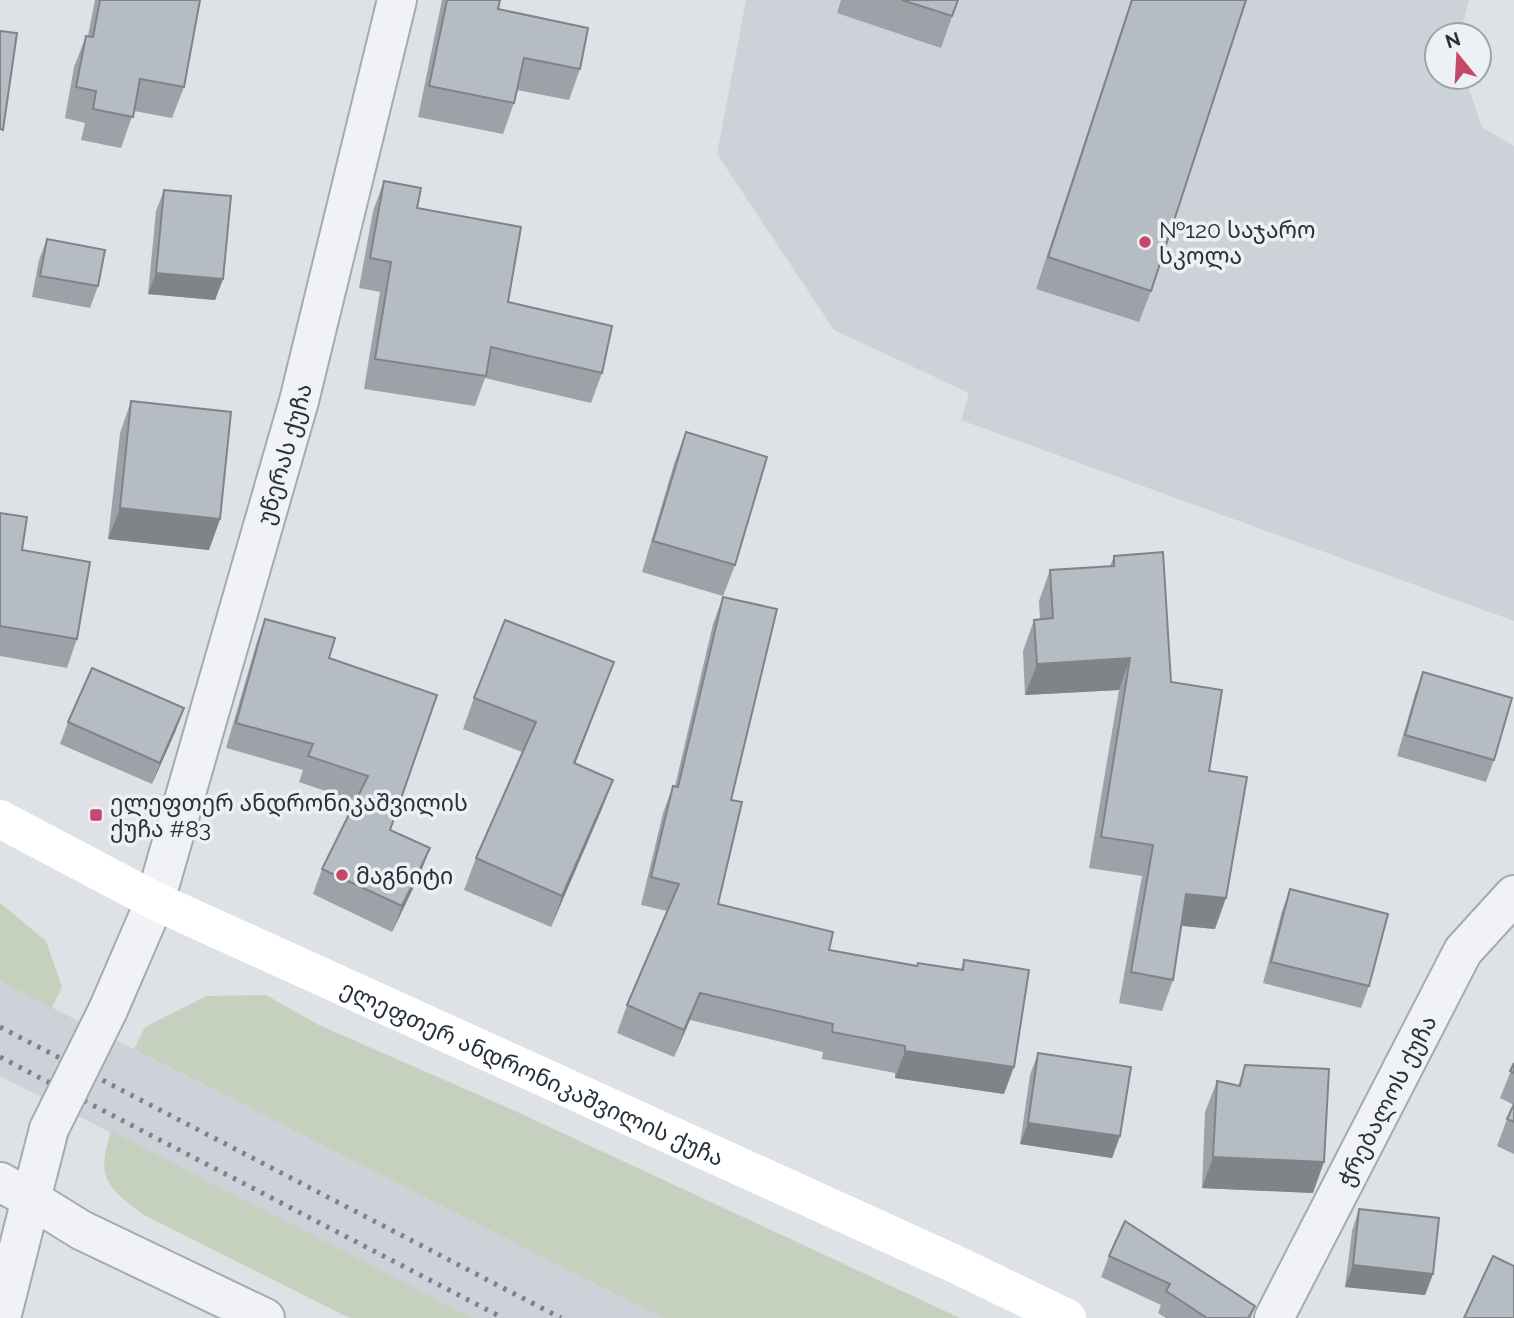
<svg xmlns="http://www.w3.org/2000/svg" width="1514" height="1318" font-family="Raleway,'Noto Sans Georgian',sans-serif">
<style>
.built{fill:#ccd2d8}
.green{fill:#c5d0bf}
.lines{fill:none;stroke-linecap:round;stroke-linejoin:round}
.minor-casing{stroke:#a4aab0;stroke-width:42}
.tertiary-casing{stroke:#a4aab0;stroke-width:42}
.minor{stroke:#f0f2f5;stroke-width:38}
.tertiary{stroke:#f0f2f5;stroke-width:38}
.secondary{stroke:#fff;stroke-width:38}
.rail{stroke:#78838f;stroke-width:5;stroke-dasharray:3.5 7;stroke-linecap:butt}
.tertiary-bridge-casing{stroke:#a4aab0;stroke-width:42;stroke-linecap:butt}
.tertiary-bridge{stroke:#f0f2f5;stroke-width:38}
.wall{fill:#9ca2a8}
.shaded-wall{fill:#7f8488}
.building{fill:#b5bcc3;stroke:#7f8488;stroke-width:2}
.poi-dot{fill:#c64869;stroke:#edf1f4;stroke-width:2.5}
.labels{text-anchor:middle;dominant-baseline:central;stroke-width:7;stroke-linejoin:round;paint-order:stroke}
.poi-label{font-size:23px;fill:#28323c;stroke:#edf1f4;text-anchor:start}
.street-label{font-size:23px;fill:#28323c;stroke:#edf1f4}
</style>
<rect width="100%" height="100%" fill="#dee2e7"/>
<g class="built">
<polygon points="746,0 1469,0 1460,35 1437,35 1437,77 1465,77 1482,127 1514,146 1514,621 961,420 969,393 834,330 717,154"/>
<polygon points="0,981 662,1318 473,1318 0,1076"/>
</g>
<g class="green">
<polygon points="0,903 46,941 62,987 52,1008 0,981"/>
<polygon points="266,995 319,1025 513,1110 960,1318 662,1318 134,1049 145,1027 207,996"/>
<path d="M111,1131L473,1318H349L142,1214C106,1186 96,1178 111,1131Z"/>
</g>
<g class="lines">
<defs>
<g id="minor">
<polyline points="1,1318 31,1199 81,1230 265,1318"/>
<path id="s1" d="M1274,1318L1463,951L1514,895"/>
</g>
<g id="tertiary">
<path id="s2" d="M108,1010L155,901L299,401L397,0"/>
<polyline points="0,1182 31,1199 49,1129"/>
</g>
</defs>
<use href="#minor" class="minor-casing"/>
<use href="#tertiary" class="tertiary-casing"/>
<use href="#minor" class="minor"/>
<use href="#tertiary" class="tertiary"/>
<path class="secondary" id="s3" d="M0,819L155,901L955,1264L1067,1318"/>
<g class="rail">
<polyline points="0,1027 561,1318"/>
<polyline points="0,1057 503,1318"/>
</g>
<defs>
<polyline id="tertiary-bridge" points="49,1129 108,1010"/>
</defs>
<use href="#tertiary-bridge" class="tertiary-bridge-casing"/>
<use href="#tertiary-bridge" class="tertiary-bridge"/>
</g>
<g class="wall">
<polygon points="95,0 200,0 184,87 172,118 134,111 121,148 81,140 85,123 65,118 74,67 86,36 88,36"/>
<polygon points="442,0 500,0 498,9 580,69 569,100 517,90 514,103 503,134 418,117"/>
<polygon points="841,0 958,0 941,48 837,13"/>
<polygon points="1131,0 1246,0 1151,291 1139,322 1036,289"/>
<polygon points="384,181 417,208 508,302 602,373 591,403 485,378 475,406 364,389 380,292 359,288 373,211"/>
<polygon points="164,190 223,279 215,300 148,294 156,211"/>
<polygon points="47,239 98,286 90,308 32,297 39,260"/>
<polygon points="131,401 220,519 209,550 108,539 120,433"/>
<polygon points="686,432 735,565 723,596 642,572 674,464"/>
<polygon points="0,513 22,550 77,639 67,668 0,656"/>
<polygon points="1114,556 1171,682 1209,771 1215,929 1181,926 1173,980 1162,1011 1119,1003 1142,876 1089,868 1119,690 1025,695 1023,651 1034,620 1040,619 1039,601 1050,570 1110,566"/>
<polygon points="723,597 731,800 718,904 829,950 917,966 918,963 961,969 964,960 1004,1094 895,1078 895,1073 822,1059 823,1052 690,1020 674,1057 617,1033 627,1005 667,911 641,905 663,813 673,786 675,786 713,624"/>
<polygon points="265,619 329,658 390,830 430,848 420,874 392,932 313,894 322,869 355,801 299,782 303,770 226,748 256,645"/>
<polygon points="614,662 575,764 613,780 601,811 551,927 464,890 476,858 522,752 463,729 474,698"/>
<polygon points="1423,672 1494,760 1486,782 1397,756 1415,694"/>
<polygon points="68,722 176,730 152,784 60,744"/>
<polygon points="1290,889 1369,986 1361,1008 1263,983 1282,911"/>
<polygon points="1038,1053 1120,1136 1112,1158 1020,1144 1030,1075"/>
<polygon points="1514,1063 1514,1154 1497,1146 1507,1119 1514,1105 1500,1098"/>
<polygon points="1245,1065 1313,1193 1202,1188 1205,1112 1217,1081 1238,1086"/>
<polygon points="1359,1209 1433,1274 1425,1295 1345,1287 1352,1231"/>
<polygon points="1109,1256 1255,1306 1251,1318 1166,1318 1158,1313 1161,1305 1101,1277"/>
</g>
<g class="shaded-wall">
<polygon points="156,273 223,279 215,300 148,294"/>
<polygon points="120,508 220,519 209,550 108,539"/>
<polygon points="1130,658 1119,690 1025,695 1037,664"/>
<polygon points="614,662 602,694 563,795 574,763"/>
<polygon points="184,708 176,730 152,784 160,763"/>
<polygon points="613,780 601,811 551,927 562,896"/>
<polygon points="430,848 420,874 392,932 402,906"/>
<polygon points="1186,894 1226,898 1215,929 1175,925"/>
<polygon points="700,993 690,1020 674,1057 684,1030"/>
<polygon points="905,1051 1014,1067 1004,1094 895,1078"/>
<polygon points="1028,1123 1120,1136 1112,1158 1020,1144"/>
<polygon points="1213,1157 1324,1162 1313,1193 1202,1188"/>
<polygon points="1353,1265 1433,1274 1425,1295 1345,1287"/>
</g>
<g class="building">
<polygon points="100,0 200,0 184,87 140,79 133,117 93,109 96,91 76,87 86,36 93,37"/>
<polygon points="447,0 500,0 498,9 588,28 580,69 524,58 514,103 429,86"/>
<polygon points="902,0 958,0 952,16"/>
<polygon points="1132,0 1246,0 1151,291 1048,257"/>
<polygon points="0,31 17,33 3,130 0,129"/>
<polygon points="384,181 421,188 417,208 521,227 508,302 612,326 602,373 491,347 486,376 375,359 391,262 370,258"/>
<polygon points="164,190 231,196 223,279 156,273"/>
<polygon points="47,239 105,250 98,286 40,276"/>
<polygon points="131,401 231,412 220,519 120,508"/>
<polygon points="686,432 767,457 735,565 653,541"/>
<polygon points="0,513 27,517 22,550 90,562 77,639 0,626"/>
<polygon points="1163,552 1171,682 1222,690 1209,771 1247,777 1226,898 1186,894 1173,980 1131,972 1153,845 1101,837 1130,658 1037,664 1034,620 1053,618 1050,570 1114,566 1114,556"/>
<polygon points="723,597 777,609 731,800 742,802 718,904 833,932 829,950 917,966 918,963 963,970 964,960 1029,970 1014,1067 905,1051 905,1046 832,1032 833,1024 700,993 684,1030 627,1005 679,884 651,877 673,786 678,787"/>
<polygon points="265,619 335,638 329,658 437,695 390,830 430,848 402,906 322,869 368,776 308,756 313,744 236,723"/>
<polygon points="505,620 614,662 574,763 613,780 562,896 476,858 536,722 474,698"/>
<polygon points="92,668 184,708 160,763 68,722"/>
<polygon points="1423,672 1512,698 1494,760 1405,735"/>
<polygon points="1290,889 1388,914 1369,986 1271,962"/>
<polygon points="1038,1053 1131,1067 1120,1136 1028,1123"/>
<polygon points="1514,1063 1514,1073 1510,1071"/>
<polygon points="1245,1065 1329,1069 1324,1162 1213,1157 1217,1081 1240,1086"/>
<polygon points="1514,1104 1514,1122 1507,1119"/>
<polygon points="1359,1209 1439,1218 1433,1274 1353,1265"/>
<polygon points="1125,1221 1255,1306 1248,1318 1207,1318 1166,1291 1170,1284 1109,1256"/>
<polygon points="1493,1256 1514,1266 1514,1318 1464,1318"/>
</g>
<g class="poi-dot">
<circle cx="1145" cy="242" r="7"/>
<rect x="89" y="808" width="14" height="14" rx="3.5"/>
<circle cx="342" cy="875" r="7"/>
</g>
<g class="labels">
<g class="poi-label">
<text x="1159" y="229">№120 საჯარო<tspan x="1159" dy="26">სკოლა</tspan></text>
<text x="110" y="802">ელეფთერ ანდრონიკაშვილის<tspan x="110" dy="26">ქუჩა #83</tspan></text>
<text x="356" y="875">მაგნიტი</text>
</g>
<g class="street-label">
<text stroke="none"><textPath href="#s2" startOffset="584">უწერას ქუჩა</textPath></text>
<text stroke="none"><textPath href="#s3" startOffset="590">ელეფთერ ანდრონიკაშვილის ქუჩა</textPath></text>
<text stroke="none"><textPath href="#s1" startOffset="245">ჭრებალოს ქუჩა</textPath></text>
</g>
</g>
<g transform="translate(1458 56) rotate(342)"><circle r="33" fill="#edf1f4" stroke="#9ea5aa" stroke-width="2"/>
<path d="M0-5L12 26L0 18L-12 26Z" fill="#c64869"/>
<text y="-10" font-size="19" font-weight="bold" text-anchor="middle" fill="#28323c">N</text>
</g>
</svg>
